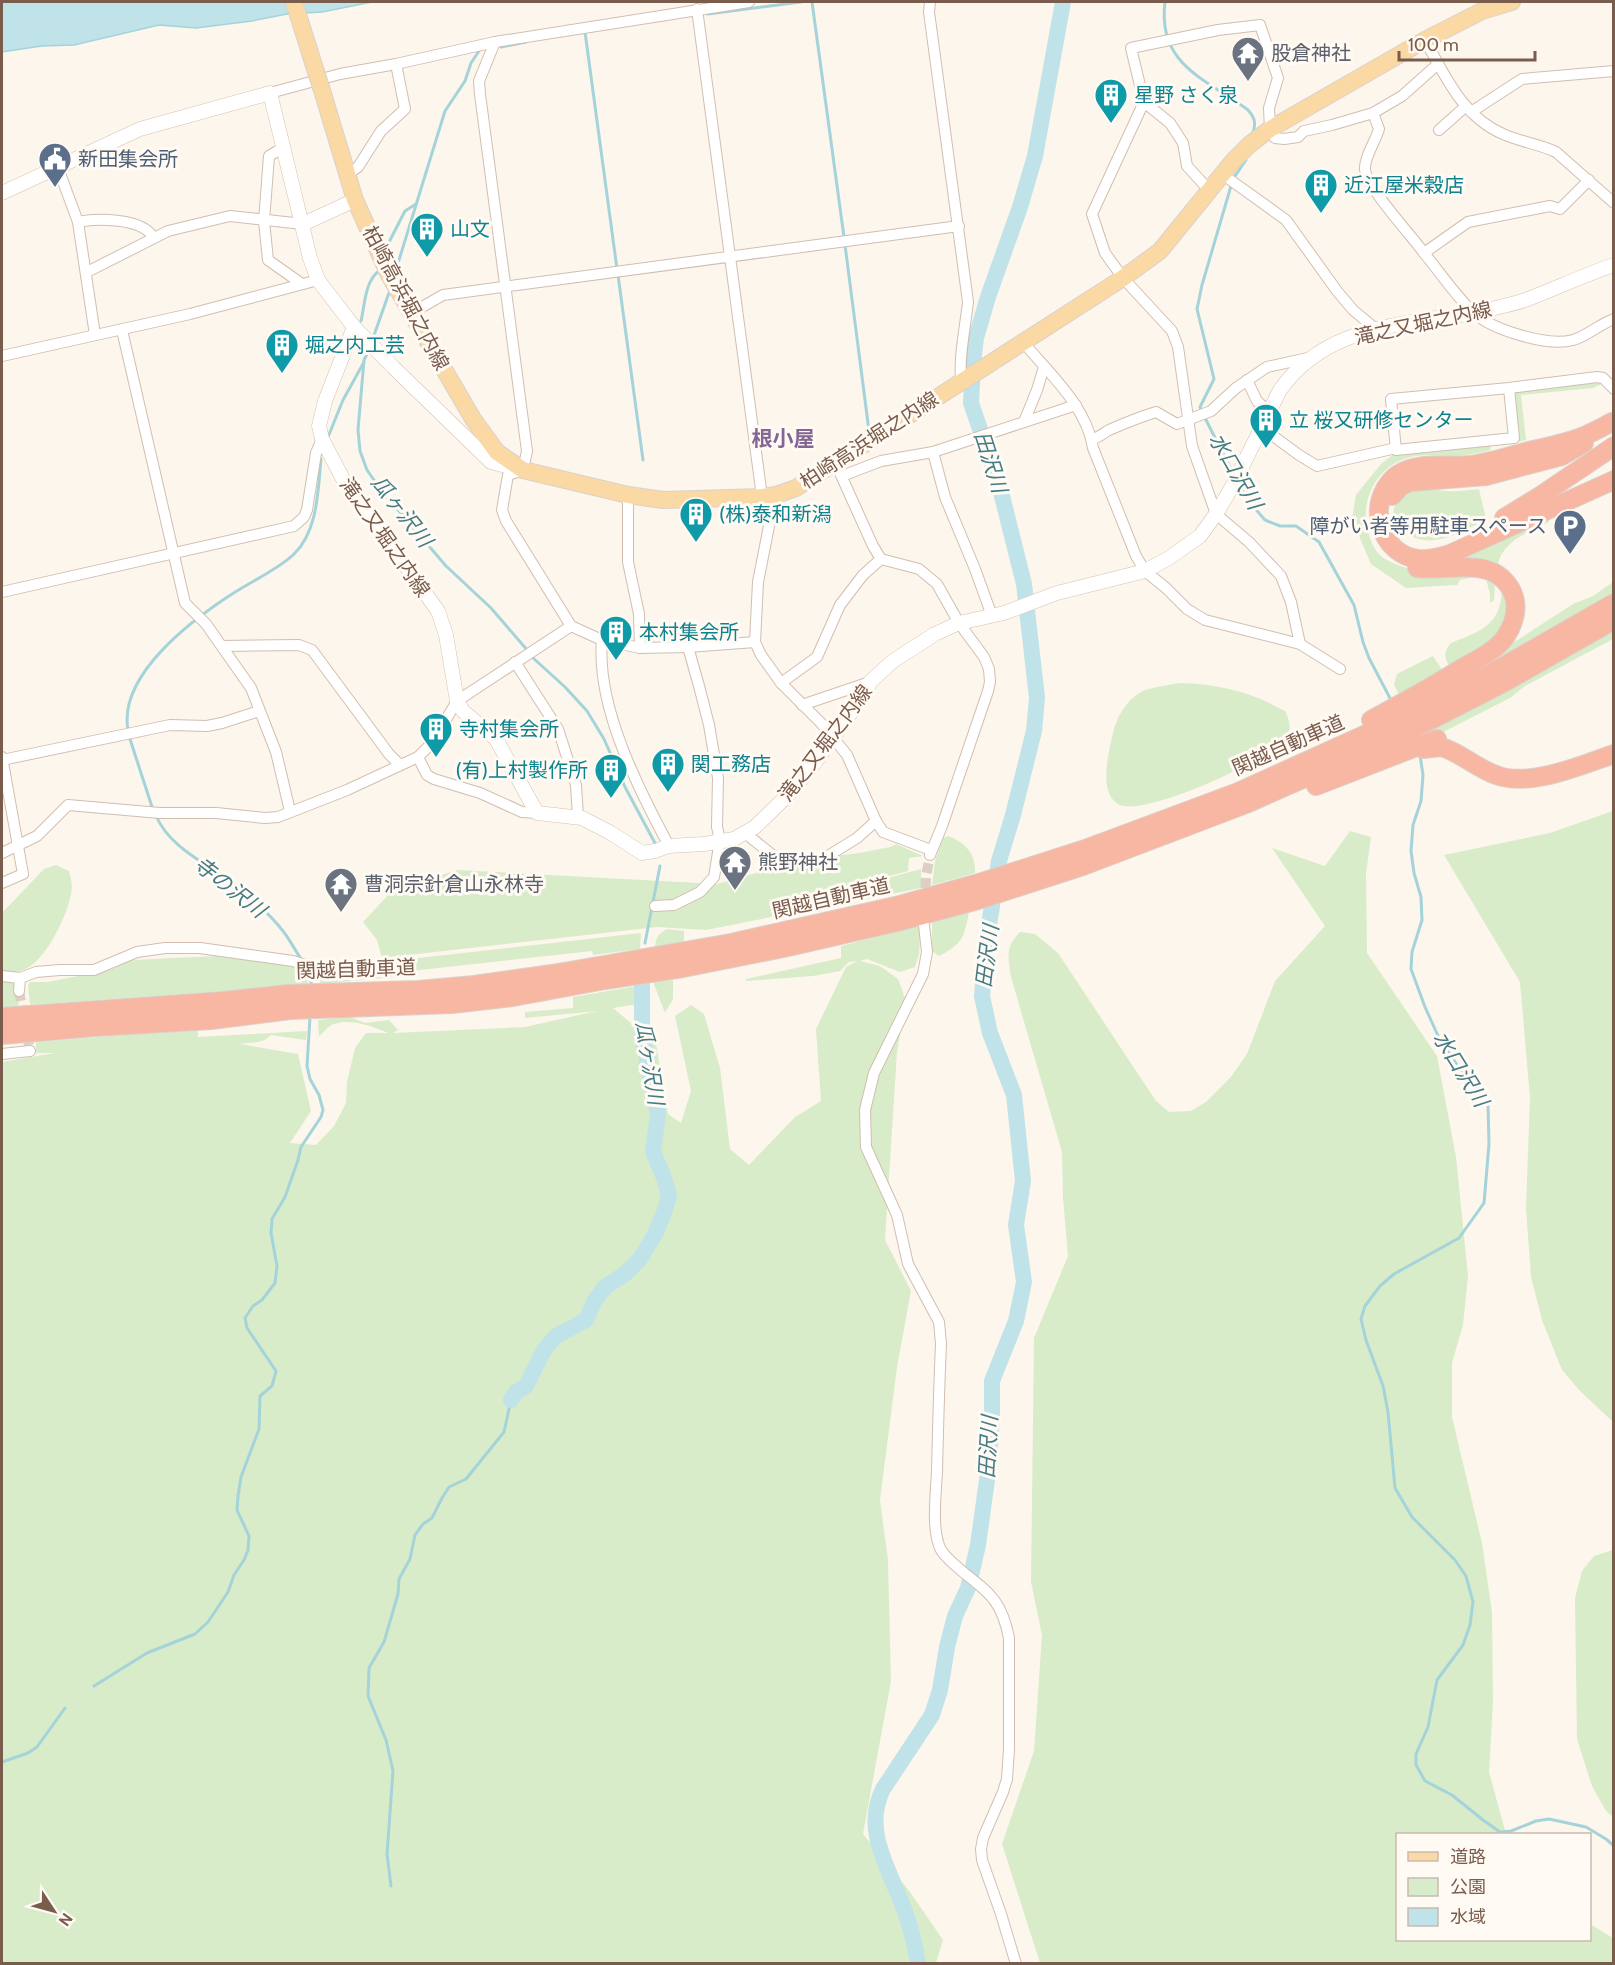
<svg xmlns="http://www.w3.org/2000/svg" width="1615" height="1965" font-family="Cabin,'Noto Sans JP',sans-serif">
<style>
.green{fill:#d8ecc9}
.water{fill:#bfe3e8;stroke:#a5d3da;stroke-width:1.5}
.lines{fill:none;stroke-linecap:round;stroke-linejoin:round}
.stream{stroke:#a5d3da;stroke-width:3}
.river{stroke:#bfe3e8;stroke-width:16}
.street-tunnel{stroke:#dcd0c4;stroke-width:10;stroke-dasharray:10 5;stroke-linecap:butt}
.street-casing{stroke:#d1beb0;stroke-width:12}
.secondary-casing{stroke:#d6c0b0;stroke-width:15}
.primary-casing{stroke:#dad1cd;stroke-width:18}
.highway-casing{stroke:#dad1cd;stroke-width:20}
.street{stroke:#fff;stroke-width:10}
.secondary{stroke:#fff;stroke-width:14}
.primary{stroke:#fbd9a5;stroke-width:16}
.highway{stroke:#f7b7a3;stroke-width:18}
.primary-bridge-casing{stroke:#dad1cd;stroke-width:18;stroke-linecap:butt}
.primary-bridge{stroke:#fbd9a5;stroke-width:16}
.labels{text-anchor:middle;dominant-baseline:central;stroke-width:6;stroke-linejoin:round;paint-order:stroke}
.worship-label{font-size:20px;fill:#5b616d;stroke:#fffaf3;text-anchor:start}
.culture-label{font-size:20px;fill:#0d838f;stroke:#fffaf3;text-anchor:start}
.service-label{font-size:20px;fill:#4e5e75;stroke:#fffaf3;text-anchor:start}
.street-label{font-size:20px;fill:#7a5c4d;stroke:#fffaf3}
.neighbourhood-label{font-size:21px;font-weight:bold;fill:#846695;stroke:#fffaf3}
.water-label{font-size:21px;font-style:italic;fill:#437c86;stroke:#fffaf3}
</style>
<rect width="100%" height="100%" fill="#fdf6ec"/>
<g class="green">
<polygon points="1600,380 1604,383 1593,388 1521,395 1526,440 1517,442 1512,391"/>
<path d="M1490,444L1491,450C1480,452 1470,455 1459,456C1440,457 1422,452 1404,459C1370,472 1357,511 1372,543C1375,550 1380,557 1387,560C1417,576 1452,574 1486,577L1495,584L1494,600L1490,603V594L1486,579L1479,576L1460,580L1457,585L1406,588L1371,564L1352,519L1356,495L1381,464L1394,454Z"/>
<path d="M1429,488C1446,493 1462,491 1479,489L1486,519C1470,528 1452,538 1434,540C1414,543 1383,525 1397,501C1400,497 1404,494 1407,490Z"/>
<path d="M1548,519L1549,522C1530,532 1503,540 1498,564L1491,561L1484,563L1444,562Z"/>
<polygon points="1613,582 1613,592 1475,672 1473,669 1573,604 1593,596"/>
<path d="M1502,589L1506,594L1509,615L1493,643L1451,669C1444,658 1443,652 1451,643C1481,631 1501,625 1502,589Z"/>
<polygon points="1613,630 1613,639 1525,686 1510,698 1443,732 1435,733 1432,726"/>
<polygon points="1433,656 1444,673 1401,698 1394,685 1397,674"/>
<path d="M1180,683C1220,684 1250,692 1285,711C1288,718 1292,725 1288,733C1275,759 1146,816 1120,805C1097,795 1109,751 1113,733C1117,715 1130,694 1149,689C1159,686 1170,685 1180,683Z"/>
<polygon points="1613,811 1614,811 1613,1422 1579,1390 1562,1370 1542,1320 1531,1277 1526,1208 1530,1098 1520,982 1444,855 1550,833"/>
<path d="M1350,831L1371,837L1366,874L1367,953L1437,1056L1456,1157L1468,1276L1463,1325L1452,1363V1417L1482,1543L1492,1612L1493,1701L1489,1772L1506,1834H1398V1940H1590V1924L1613,1938V1963H1040L1002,1844L1034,1751L1042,1635L1031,1582L1034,1338L1068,1256L1063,1198L1062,1152L1011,977C1008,957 1005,947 1020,932L1035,934L1058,953L1156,1101L1169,1112L1191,1111L1206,1102L1230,1078L1247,1054L1275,981L1325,926L1272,848L1325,866Z"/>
<path d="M948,836C965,842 976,854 975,873L932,885L935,861L943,838Z"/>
<polygon points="896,844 923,856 909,858 908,871 831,892 826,906 706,930 657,927 382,958 377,940 363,922 391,892 457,870 717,884 802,860 859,853 890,847"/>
<path d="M56,865L69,871C71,879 73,886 71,894C67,916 48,955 29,967C21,972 10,973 2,972V913L44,869Z"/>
<polygon points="921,869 921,888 832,906 832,893"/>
<path d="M969,912C964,938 963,943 939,956L932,951V923Z"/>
<path d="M921,925L919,954L915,967L900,972L867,959L860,961L880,966L898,979L906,1001L897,1052L885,1240L911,1291L897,1367L880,1500L888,1560L891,1681L863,1834L910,1892L943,1940L936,1963L2,1964V1062L55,1053H36V1042L198,1029V1037L307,1031L306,1040L271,1035C263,1044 251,1042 240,1044L298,1054L311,1111L290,1143L316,1145L334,1126L346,1103L347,1082L355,1048L366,1033H388C373,1026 350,1018 334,1024C328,1025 324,1033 319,1036L318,1020L350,1017L365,1023L389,1020L398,1030L393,1033L525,1027L597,1011L525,1018V1012L573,1008V997L637,986L638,1004L613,1008L656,1044L668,1114L681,1123L691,1091L675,1016L691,1005L704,1014L720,1068L730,1149L749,1165L795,1117L821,1101L816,1029L846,967L858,961L849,962L840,971L813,976L746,981V979L841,958V946Z"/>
<path d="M667,929L684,931V942L655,947C656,937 658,934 667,929Z"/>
<polygon points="641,933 640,949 593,955 592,951 393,973 393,977 320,984 319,972 401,960"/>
<polygon points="217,956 260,958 302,968 309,985 30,1005 28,986 30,982 47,982 110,970 132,960"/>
<polygon points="2,980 14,981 19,1007 2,1008"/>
<polygon points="673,980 673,999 665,1013 653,982"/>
<polygon points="1613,1550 1614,1550 1613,1817 1606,1811 1592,1786 1577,1739 1575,1598 1582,1571 1594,1556"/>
</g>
<polygon class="water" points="2,2 372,2 322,12 287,14 252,21 196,28 159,25 74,45 42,46 2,52"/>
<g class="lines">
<g class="stream">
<polyline points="812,2 844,237"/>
<path d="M1165,2C1157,65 1206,79 1248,110C1255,118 1256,123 1253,133"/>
<polyline points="708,14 801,2"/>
<polyline points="585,32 617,269"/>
<polyline points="501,47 526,42"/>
<polyline points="1233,179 1246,160"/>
<polyline points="845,245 869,431"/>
<polyline points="386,248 405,211 416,204"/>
<polyline points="395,273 445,111 465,81 471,63 479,51"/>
<polyline points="618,275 643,460"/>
<path d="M361,321C365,304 365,281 379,271"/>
<polyline points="372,341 390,290"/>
<polyline points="369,350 364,360 358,430 360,451 367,470 381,490 446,566 491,608 528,651"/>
<polyline points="1202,412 1200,407 1214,379 1197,309 1202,285 1231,186"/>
<polyline points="1205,418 1233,473"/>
<polyline points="328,437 343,400 364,362"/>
<polyline points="1239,484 1246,498 1265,520 1280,526 1296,526 1319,542 1354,605 1363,642 1369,658 1392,702"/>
<polyline points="532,657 565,687 587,711 604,739 625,787 656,845"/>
<path d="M128,730C118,675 192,620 232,594C250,582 279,569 294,554C318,531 318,490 321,459"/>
<polyline points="129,736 153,810"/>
<polyline points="1420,755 1423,775 1421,801 1413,825 1411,851 1414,873 1421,897 1422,920 1412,952 1411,969 1425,1007 1439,1038 1468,1081 1488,1105 1489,1144 1484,1203 1459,1238 1394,1274 1380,1286 1365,1306 1361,1319 1366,1340 1383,1386 1388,1412 1395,1488 1412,1517 1455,1560 1466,1576 1473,1602 1470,1625 1463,1645 1437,1680 1428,1727 1416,1754 1416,1765 1425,1781 1452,1795 1483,1820 1500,1832 1511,1831 1536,1821 1549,1819 1586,1827 1606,1839 1614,1846"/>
<path d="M156,816C171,849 205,862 232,883C249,896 270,914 283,931C290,940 295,950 301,959"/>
<polyline points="645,943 660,866"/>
<polyline points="307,970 312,986"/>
<polyline points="94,1686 147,1653 195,1634 208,1622 228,1592 234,1575 244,1560 248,1550 249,1536 237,1510 238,1496 241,1477 259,1429 260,1396 272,1386 276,1371 247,1328 245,1318 253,1306 262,1300 275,1283 277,1266 271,1233 272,1219 285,1197 298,1160 301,1147 321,1117 323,1110 319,1095 310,1079 307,1066 310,1017"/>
<polyline points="2,1762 28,1753 37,1747 65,1708"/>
<polyline points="391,1886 387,1854 393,1771 386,1740 368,1696 369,1668 384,1642 398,1594 399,1579 410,1559 415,1535 423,1524 432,1518 442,1498 449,1487 466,1479 504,1432 511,1400"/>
</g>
<g class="river">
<polyline points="511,1400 516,1392 526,1386 544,1350 556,1336 586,1320 595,1300 605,1287 626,1273 640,1259 655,1234 664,1213 669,1195 663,1175 653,1152 658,1114 642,1035 642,986"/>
<path d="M918,1964C915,1945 911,1927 904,1909C890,1870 862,1831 883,1789L932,1715L940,1690L947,1647L955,1616L968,1588L978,1545L987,1480L992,1419V1381L1016,1321L1024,1282L1016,1225L1023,1181L1014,1095L990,1033L982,996L987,938L999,861L1013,815L1034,731L1037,698L1024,584L999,484L971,403L973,363L976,338L988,297L1020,207L1035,156L1063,2"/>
</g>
<g class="street-tunnel">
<polyline points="925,903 926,876 930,856"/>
<polyline points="19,991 30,1051"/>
</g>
<defs>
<g id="street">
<path d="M930,2L929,12L968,302C965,329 959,355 961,382"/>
<polyline points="697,9 762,497 769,526 758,582 755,642 761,655 781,683 821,723 847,755 876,821 883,832 931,850"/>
<path d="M1425,40C1445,76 1463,117 1503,134C1521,142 1539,144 1556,152L1614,203"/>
<polyline points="495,42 479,81 480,94 527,451 523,470 508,475 502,510 506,521 571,626 602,640 640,648 688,647 755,642"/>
<polyline points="270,93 340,74 396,64 495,42 749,2"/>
<polyline points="1144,102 1170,123 1183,143 1187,166 1209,190"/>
<polyline points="1471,112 1522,79 1614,71"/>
<path d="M1373,113L1379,129C1376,140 1364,158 1365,169C1366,187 1412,236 1424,253L1468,222L1550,206L1560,209L1589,180"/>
<polyline points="1439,130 1465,107"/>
<polyline points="284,147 269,156 264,221 268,260 302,284"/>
<polyline points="58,168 78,222 95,335"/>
<polyline points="348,174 358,167 381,131 405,109 396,64"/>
<polyline points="1222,174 1286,220 1337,291 1353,310 1377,330"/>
<path d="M78,222C97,218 142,218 153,237"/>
<path d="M1424,253C1439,271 1457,298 1474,313C1493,330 1548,347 1573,340C1585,337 1600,324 1614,319"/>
<polyline points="87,272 168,231 230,216 303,224"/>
<polyline points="410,314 443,295 959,226"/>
<polyline points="122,330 185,603 206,624 251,688 276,752 290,811"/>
<path d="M1023,342C1049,373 1087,407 1093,448L1136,556L1145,571L1166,588L1187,609L1205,620L1300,644L1340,669"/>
<polyline points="2,356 190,314 318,280"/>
<polyline points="1247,380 1257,401 1269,412"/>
<polyline points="1509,388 1514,438 1396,450 1391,399 1509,388 1597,377 1603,378 1614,389"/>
<polyline points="1024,422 1037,390 1044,367"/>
<polyline points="1261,427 1299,455 1317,466 1396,448"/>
<path d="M1092,439C1099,438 1103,433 1109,430C1125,423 1140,417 1156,412L1177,424L1211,411L1236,388L1267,367L1308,358"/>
<polyline points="933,452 945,497 975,569 992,616"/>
<polyline points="835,462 873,546 881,559 919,569 937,584 959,623 984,657 989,669 990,682 988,691 942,826 930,855"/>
<polyline points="842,476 881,461 933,452 1076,405"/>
<polyline points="628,495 628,562 639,614 640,648"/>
<polyline points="2,592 294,526 304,517 307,510 316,453 322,439"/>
<path d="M602,640C596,706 638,788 669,846"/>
<polyline points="1300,644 1291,602 1281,576 1249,542 1216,514 1192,446 1178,347 1172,331 1123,278 1105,253 1092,214 1144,102 1131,48 1218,30 1260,25 1278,78 1269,108 1270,129 1275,138 1284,139 1298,137 1304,131 1332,125 1373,113 1402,96 1438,64"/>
<polyline points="222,646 299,645 312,650 389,754 400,765"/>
<polyline points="515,662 558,729 576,785 578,817"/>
<polyline points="781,683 817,657 840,605 863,575 881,559"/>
<polyline points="802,705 870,682"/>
<polyline points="2,757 23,874 2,883"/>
<polyline points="418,757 427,775 434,779 480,793 522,812 537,813"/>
<polyline points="2,760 170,725 207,726 222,723 259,711"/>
<polyline points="745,833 776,858 810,864 823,859 857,838 876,821"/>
<polyline points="2,853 37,836 68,805 160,813 216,813 265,818 278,817 347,790 418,757 432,743 457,701 571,626"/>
<polyline points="655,906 674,905 700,892 714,877 720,840 717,827 718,778 709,725 699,686 688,647"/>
<path d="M924,925L927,952L923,974L874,1073L865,1110L866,1147L897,1215L908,1264L939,1322L941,1344C939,1387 938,1430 937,1472C936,1493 931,1531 941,1550C946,1558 956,1566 963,1572C991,1594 1002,1602 1009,1638V1749L1007,1779L1003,1792L983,1838L981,1849L982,1860L1001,1914L1016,1964"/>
<polyline points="2,976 20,978 36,972 60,970 94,970 137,952 165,948 200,948 293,961 311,967"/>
<polyline points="19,991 20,978"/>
<polyline points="2,1054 30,1051"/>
</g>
<g id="secondary">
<polyline points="2,193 140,129 270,93 310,258 318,280 354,327 393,367 491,462 518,469"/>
<polyline points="303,224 355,200"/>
<path d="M354,327L325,401L319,426L322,439L343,479L438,611L446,635L457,701L463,711L496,739L537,813L582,818L611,833L642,853L655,851L669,846L704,844L734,839L755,827L791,792L817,760L867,690L870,682L893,661L935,634L959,623L1004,613L1057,593L1145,571L1169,558L1200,536L1216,514L1233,485L1280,390C1317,338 1370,329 1429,319C1449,316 1469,315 1488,310C1501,306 1515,304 1528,299C1557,288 1584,275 1614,265"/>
</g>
<g id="primary">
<polyline points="294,2 316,72"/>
<polyline points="321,87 355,200 389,275 473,419 497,452 523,470 628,495 663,500 762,497 776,495 796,488 1123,278 1160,251 1234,160 1249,145 1270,129 1425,40 1482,11 1512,2"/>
</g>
<g id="highway">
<path d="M1612,422C1601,428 1590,434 1579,438C1560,445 1540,448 1521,453C1505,458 1489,462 1472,465C1447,468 1419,460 1397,475C1392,478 1388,484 1385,489C1369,517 1386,555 1418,559C1429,560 1440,557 1450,554L1614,480"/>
<polyline points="1392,496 1401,486 1410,482 1486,476 1562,456 1584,443"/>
<polyline points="1504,518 1540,496 1614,446"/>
<path d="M1371,720C1402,703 1432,687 1462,668C1478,659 1496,651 1506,636C1513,625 1517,614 1515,601C1513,588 1502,575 1490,571C1471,563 1439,571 1417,568"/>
<path d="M1423,749L1441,747L1447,749C1464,756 1479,769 1496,775C1530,788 1581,765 1614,754"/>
<polyline points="1316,786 1437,739"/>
<polyline points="2,1017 223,1001 289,994 418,990 474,985 552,974 731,943 900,905 979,883 1085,849 1238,792 1426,707 1497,670 1614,603"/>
<polyline points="2,1035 95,1027 211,1020 290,1010 452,1004 513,997 605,980 683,968 788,947 897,922 978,900 1083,866 1246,804 1382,744 1431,720 1505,682 1614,620"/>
</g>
</defs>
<use href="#street" class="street-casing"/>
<use href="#secondary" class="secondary-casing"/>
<use href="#primary" class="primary-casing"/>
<use href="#highway" class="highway-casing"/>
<use href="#street" class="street"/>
<use href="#secondary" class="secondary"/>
<use href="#primary" class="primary"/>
<use href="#highway" class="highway"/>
<defs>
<polyline id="primary-bridge" points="316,72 321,87"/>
</defs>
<use href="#primary-bridge" class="primary-bridge-casing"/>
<use href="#primary-bridge" class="primary-bridge"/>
</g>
<defs>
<symbol id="temple-pin" viewBox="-11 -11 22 30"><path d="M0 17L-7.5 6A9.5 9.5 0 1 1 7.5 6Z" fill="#6b7280" stroke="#fffaf3"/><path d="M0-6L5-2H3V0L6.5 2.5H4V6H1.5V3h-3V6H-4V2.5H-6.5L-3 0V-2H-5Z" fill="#fff"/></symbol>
<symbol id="building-pin" viewBox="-11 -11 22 30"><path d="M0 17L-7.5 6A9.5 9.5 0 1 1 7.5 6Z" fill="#0f9aa8" stroke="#fffaf3"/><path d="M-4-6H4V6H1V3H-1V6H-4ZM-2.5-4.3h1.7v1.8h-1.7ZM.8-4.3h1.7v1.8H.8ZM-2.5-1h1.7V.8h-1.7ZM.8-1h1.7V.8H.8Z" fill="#fff"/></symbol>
<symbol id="civic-pin" viewBox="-11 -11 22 30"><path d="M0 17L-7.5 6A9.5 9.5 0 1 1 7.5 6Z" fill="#5c6f8a" stroke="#fffaf3"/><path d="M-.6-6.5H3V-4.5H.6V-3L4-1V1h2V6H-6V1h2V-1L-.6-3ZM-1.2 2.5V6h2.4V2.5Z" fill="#fff"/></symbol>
<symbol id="parking-pin" viewBox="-11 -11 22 30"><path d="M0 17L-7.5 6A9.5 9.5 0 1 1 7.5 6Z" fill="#5c6f8a" stroke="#fffaf3"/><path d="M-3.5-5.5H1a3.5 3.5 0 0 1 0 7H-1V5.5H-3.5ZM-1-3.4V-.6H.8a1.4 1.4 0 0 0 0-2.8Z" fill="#fff"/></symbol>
</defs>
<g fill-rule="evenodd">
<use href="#temple-pin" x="1229" y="34" width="38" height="52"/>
<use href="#building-pin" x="1092" y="76" width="38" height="52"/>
<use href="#civic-pin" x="36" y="140" width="38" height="52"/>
<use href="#building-pin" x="1302" y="166" width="38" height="52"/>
<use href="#building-pin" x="408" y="210" width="38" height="52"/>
<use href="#building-pin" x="263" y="326" width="38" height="52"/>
<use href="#building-pin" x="1247" y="401" width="38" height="52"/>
<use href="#building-pin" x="677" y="495" width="38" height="52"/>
<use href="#parking-pin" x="1551" y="507" width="38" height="52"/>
<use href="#building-pin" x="597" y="613" width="38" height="52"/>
<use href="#building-pin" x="417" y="710" width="38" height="52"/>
<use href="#building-pin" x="649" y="745" width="38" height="52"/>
<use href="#building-pin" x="592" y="751" width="38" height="52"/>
<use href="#temple-pin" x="716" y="843" width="38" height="52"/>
<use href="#temple-pin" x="322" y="865" width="38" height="52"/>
</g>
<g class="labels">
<g class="worship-label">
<text x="1271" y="53">股倉神社</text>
<text x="758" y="862">熊野神社</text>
<text x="364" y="884">曹洞宗針倉山永林寺</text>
</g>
<g class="culture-label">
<text x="1134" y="95">星野 さく泉</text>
<text x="1344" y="185">近江屋米穀店</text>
<text x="450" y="229">山文</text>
<text x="305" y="345">堀之内工芸</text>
<text x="1289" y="420">立 桜又研修センター</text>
<text x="719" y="514">(株)泰和新潟</text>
<text x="639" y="632">本村集会所</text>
<text x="459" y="729">寺村集会所</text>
<text x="691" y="764">関工務店</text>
<text x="588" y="770" text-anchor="end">(有)上村製作所</text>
</g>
<g class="service-label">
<text x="78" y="159">新田集会所</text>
<text x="1547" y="526" text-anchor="end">障がい者等用駐車スペース</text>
</g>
<g class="street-label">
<text transform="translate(406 298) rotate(62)">柏崎高浜堀之内線</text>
<text transform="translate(1423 323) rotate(-12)">滝之又堀之内線</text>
<text transform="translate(869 440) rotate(-33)">柏崎高浜堀之内線</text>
<text transform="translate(385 537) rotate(55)">滝之又堀之内線</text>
<text transform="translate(825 743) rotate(-53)">滝之又堀之内線</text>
<text transform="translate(1288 745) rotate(-24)">関越自動車道</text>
<text transform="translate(831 898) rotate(-13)">関越自動車道</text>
<text transform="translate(356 969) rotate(-2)">関越自動車道</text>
</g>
<g class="neighbourhood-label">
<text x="783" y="438">根小屋</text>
</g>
<g class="water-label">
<text transform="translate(991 462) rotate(72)">田沢川</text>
<text transform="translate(1236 471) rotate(60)">水口沢川</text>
<text transform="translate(402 511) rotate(52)">瓜ヶ沢川</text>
<text transform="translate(230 887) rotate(38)">寺の沢川</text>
<text transform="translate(987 956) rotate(-83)">田沢川</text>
<text transform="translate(650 1063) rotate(81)">瓜ヶ沢川</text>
<text transform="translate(1461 1069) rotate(58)">水口沢川</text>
<text transform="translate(988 1447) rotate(-87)">田沢川</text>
</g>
</g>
<rect width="1615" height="1965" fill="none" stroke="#7a5c4d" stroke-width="6"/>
<rect x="1396" y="1833" width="195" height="108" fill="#fffaf3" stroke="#cabbb1" stroke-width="1.5"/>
<rect x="1408" y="1852" width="30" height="9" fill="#fbd9a5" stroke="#cabbb1" stroke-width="1.5"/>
<text x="1450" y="1863" font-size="18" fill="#7a5c4d">道路</text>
<rect x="1408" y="1878" width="30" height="18" fill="#d8ecc9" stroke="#cabbb1" stroke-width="1.5"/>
<text x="1450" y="1893" font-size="18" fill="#7a5c4d">公園</text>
<rect x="1408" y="1908" width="30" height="18" fill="#bfe3e8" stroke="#cabbb1" stroke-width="1.5"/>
<text x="1450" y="1923" font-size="18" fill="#7a5c4d">水域</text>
<g transform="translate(54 1911) rotate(126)" stroke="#fffaf3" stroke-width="4.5" paint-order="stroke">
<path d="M0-4.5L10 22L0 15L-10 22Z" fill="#7a5c4d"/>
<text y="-9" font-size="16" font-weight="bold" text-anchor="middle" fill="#7a5c4d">N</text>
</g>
<path d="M1399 51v9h136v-9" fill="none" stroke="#7a5c4d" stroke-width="3"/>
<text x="1408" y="51" font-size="18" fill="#7a5c4d" stroke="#fffaf3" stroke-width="4.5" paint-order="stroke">100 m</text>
</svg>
